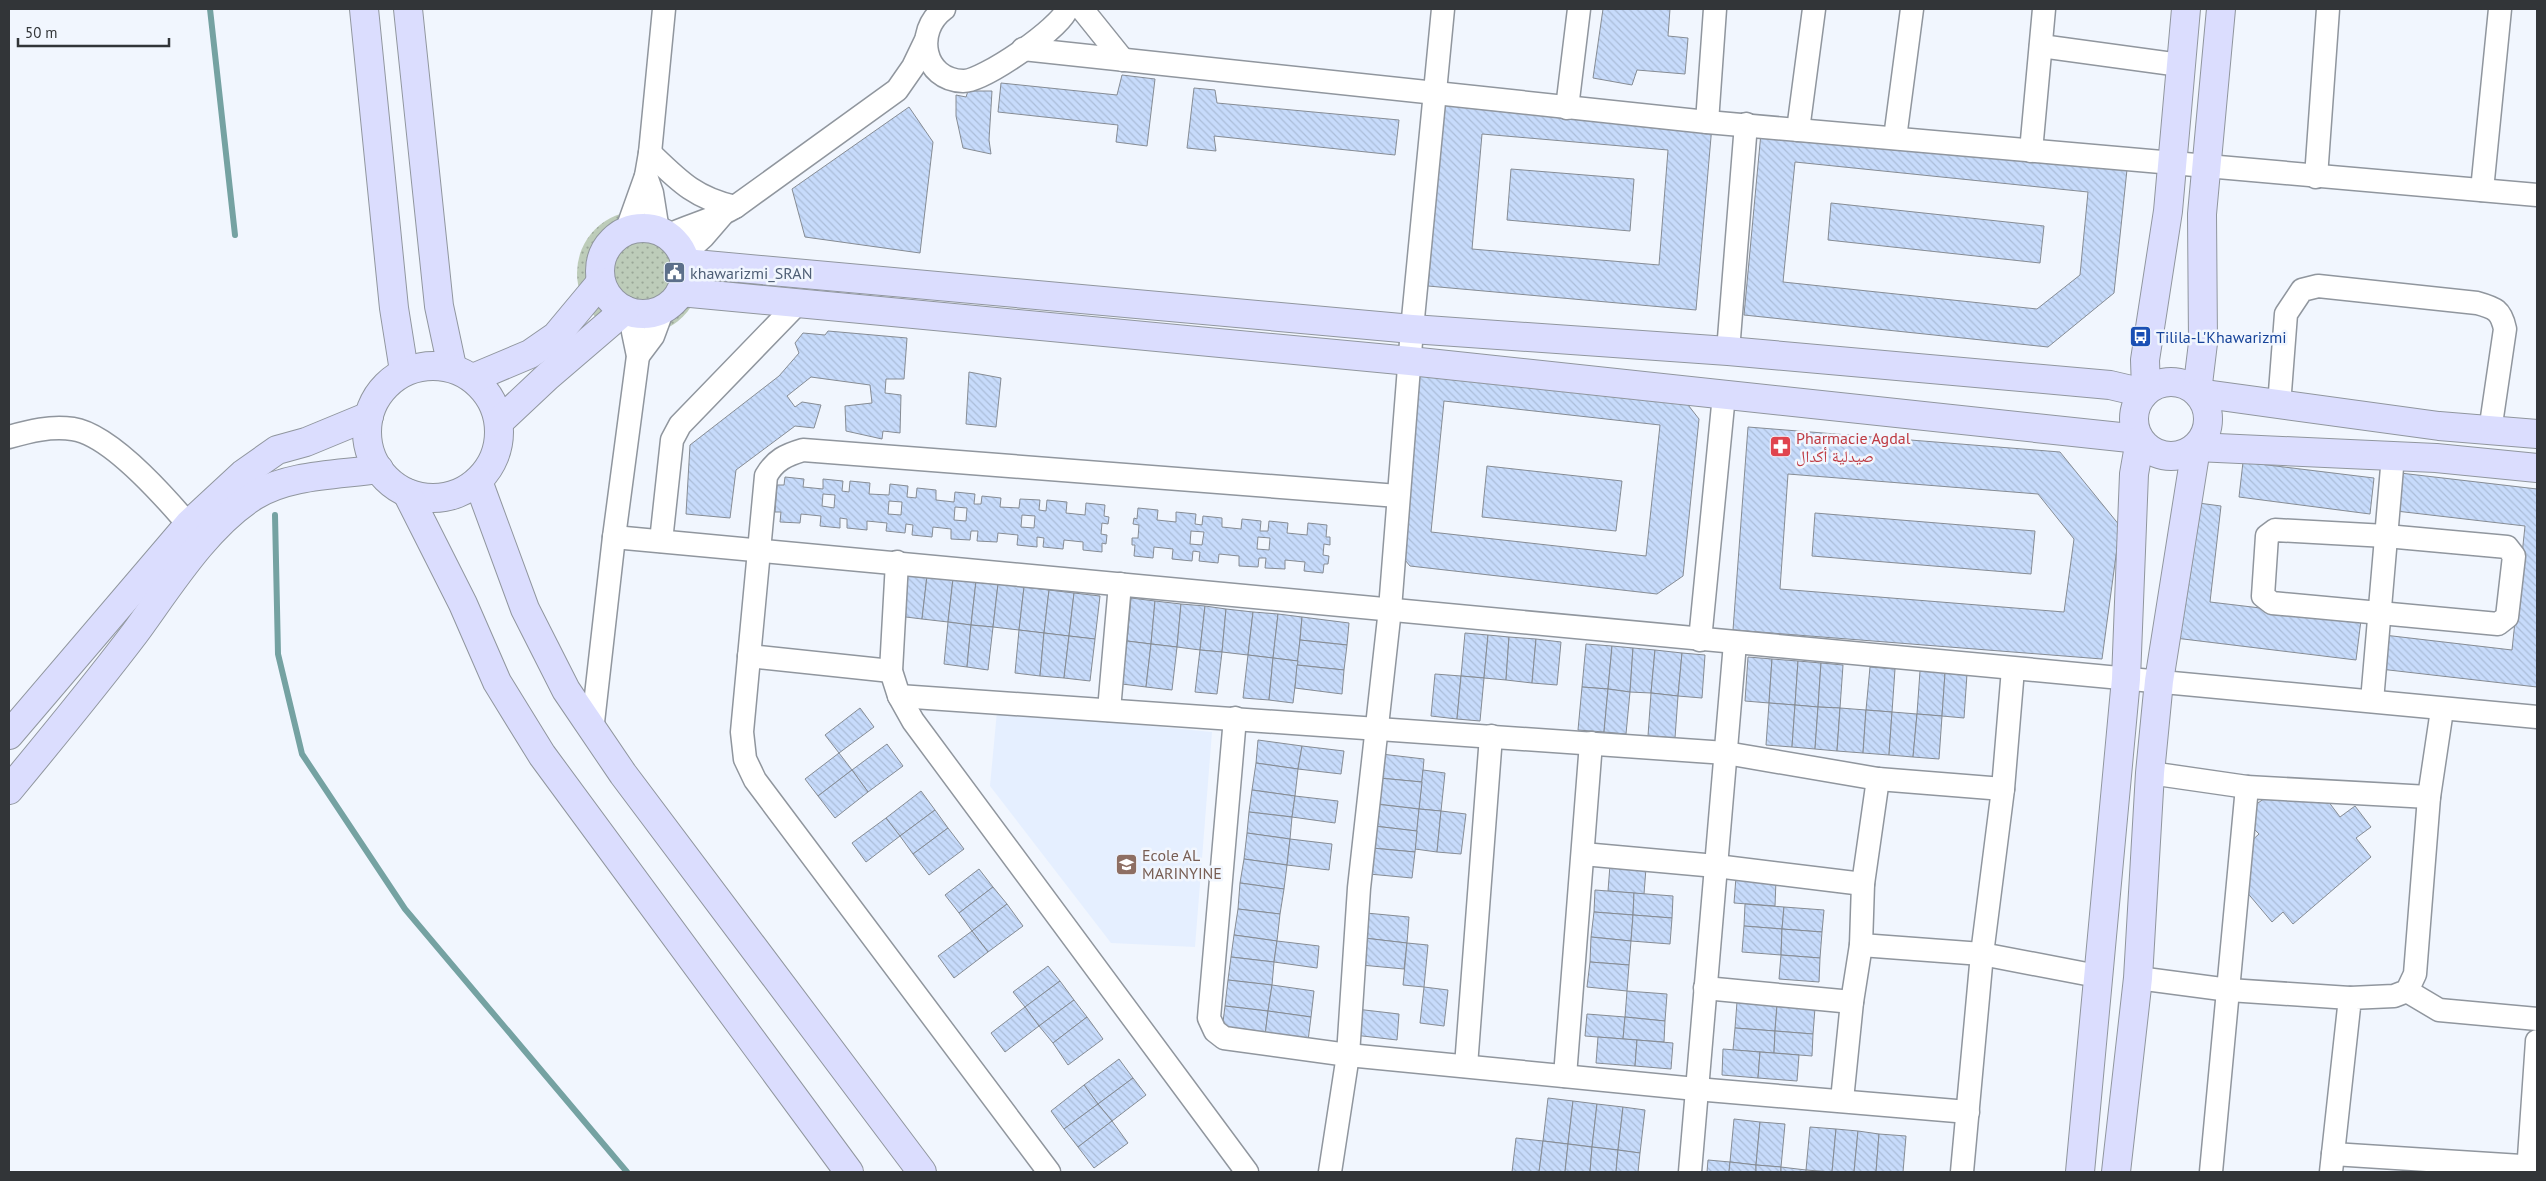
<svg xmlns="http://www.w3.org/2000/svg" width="2546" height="1181" font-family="'PT Sans','Noto Naskh Arabic',sans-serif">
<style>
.built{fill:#e5efff}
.grass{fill:url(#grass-dots)}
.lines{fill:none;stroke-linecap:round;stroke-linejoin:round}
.stream{stroke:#75a2a2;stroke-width:6}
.building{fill:url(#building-back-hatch);stroke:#868c94;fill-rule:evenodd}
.street-casing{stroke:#90969e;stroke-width:25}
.secondary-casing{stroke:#90969e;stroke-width:30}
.street{stroke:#fff;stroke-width:22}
.secondary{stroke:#dbddfe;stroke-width:28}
.labels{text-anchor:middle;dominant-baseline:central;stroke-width:5;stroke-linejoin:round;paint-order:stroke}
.service-label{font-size:16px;fill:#4e5e75;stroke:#f1f6fe;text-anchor:start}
.transit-label{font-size:16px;fill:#164399;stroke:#f1f6fe;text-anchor:start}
.health-label{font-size:16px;fill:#be3a42;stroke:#f1f6fe;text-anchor:start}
.education-label{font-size:16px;fill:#785e54;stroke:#f1f6fe;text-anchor:start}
</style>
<defs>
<pattern id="grass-dots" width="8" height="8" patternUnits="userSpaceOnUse" patternTransform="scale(1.25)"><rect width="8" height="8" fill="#bdccb9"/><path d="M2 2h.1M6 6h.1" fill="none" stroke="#9aa697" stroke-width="1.8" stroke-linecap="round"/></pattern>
<pattern id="building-back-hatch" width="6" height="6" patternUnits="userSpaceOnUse" patternTransform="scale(1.25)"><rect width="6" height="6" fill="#c7dbfb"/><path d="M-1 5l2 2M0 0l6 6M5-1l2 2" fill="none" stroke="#abbdd8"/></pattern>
</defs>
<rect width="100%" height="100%" fill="#f1f6fe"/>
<polygon class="built" points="997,711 1212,732 1195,947 1111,943 990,786"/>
<circle class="grass" cx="639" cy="273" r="62"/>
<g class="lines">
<g class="stream">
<polyline points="210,9 235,235"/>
<polyline points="275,515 278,654 302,754 405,909 627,1172"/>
</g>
</g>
<g class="building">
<polygon points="1603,9 1670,9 1668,36 1688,38 1685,74 1637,70 1632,85 1593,78"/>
<polygon points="1122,75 1155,79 1147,146 1116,142 1118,125 998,112 1001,83 1117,95"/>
<polygon points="1194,88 1215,90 1217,103 1399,120 1395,155 1214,136 1216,151 1187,148"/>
<path d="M1445,89L1713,114L1696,310L1428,286ZM1482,134L1668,150L1659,265L1472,249Z"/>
<polygon points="968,91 992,91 989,140 991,154 963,148 956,116 956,95 966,97"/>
<polygon points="909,107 933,142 920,253 805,237 792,189"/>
<path d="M1762,122L2128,160L2114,293L2048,347L1744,315ZM1795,162L2088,192L2080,275L2037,309L1783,282Z"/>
<polygon points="1511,169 1634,179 1630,231 1507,220"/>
<polygon points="1831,203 2044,226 2040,263 1828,240"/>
<polygon points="828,331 907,338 904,379 886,379 885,393 901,395 900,433 883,431 882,439 846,431 845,406 872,403 870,385 811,377 787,396 795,407 802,402 821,405 814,428 795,426 736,470 730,518 686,514 690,445 779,376 799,353 795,343 803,333 825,335"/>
<path d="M1426,367L1678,392L1699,419L1683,576L1657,594L1410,566L1395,548L1410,386ZM1444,401L1660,425L1646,556L1431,532Z"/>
<polygon points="969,372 1001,378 996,427 966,424"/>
<path d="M1748,427L2060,452L2120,526L2102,659L1733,630ZM1788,474L2038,494L2074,539L2064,612L1780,589Z"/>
<polygon points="2243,462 2374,478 2370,514 2239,497"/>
<polygon points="1487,466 1622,481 1616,531 1482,517"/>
<polygon points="2400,473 2537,489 2537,687 2380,669 2384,635 2512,650 2525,526 2396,511"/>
<path d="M785,477L804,479L803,487L823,489V479L843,481L842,491L849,492L850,481L870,483L869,494L889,495L890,484L908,486L907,497L916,498L917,488L936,490V500L954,502L955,492L975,494L974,504H981L982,496L1001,498L1000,507L1019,508L1020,499L1040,500L1039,510L1046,511L1047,500L1067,502L1066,513L1085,515L1086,503L1105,505L1104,516L1109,517L1108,524L1102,523L1101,534L1107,535L1106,544L1102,543V552L1083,550V542L1064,540L1063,549L1043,547L1044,538L1037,537V547L1017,545L1018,535L998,533L997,542L977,541L978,531H971L970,540L951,539V529L933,527L932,537L912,535L913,525L906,524L905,533L886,531L887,523L867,521V530L847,528V519L840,518V528L820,526L821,516L801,514L800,523L780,522L781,512H775L777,485H784ZM823,494L835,495L834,508L822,506ZM889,501L902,502L901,515L888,514ZM955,507L967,508L966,521L954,520ZM1022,515L1035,516L1034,528L1021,527Z"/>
<polygon points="2191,502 2221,506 2210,602 2361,620 2356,660 2175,638"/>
<path d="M1138,508L1158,510L1157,520L1176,522V512L1196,514L1195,524L1202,525L1203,516L1222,518V527L1241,529L1242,519L1261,521L1260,531H1268L1269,521L1288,523L1287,533L1307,535L1308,523L1327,525L1326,537H1330V545L1324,544L1323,555L1329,556L1328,564H1324L1323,573L1304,571L1305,562L1285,560V569L1265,568L1266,558H1259L1258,567L1239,566V556L1219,554L1218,563L1199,561L1200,552L1193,551L1192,561L1172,559L1173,549L1154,547L1153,558L1134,556L1135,545H1132V538H1138L1139,525L1133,524L1134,518L1137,519ZM1191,531L1204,532L1202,545L1190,544ZM1258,537L1270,538L1269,550L1257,549Z"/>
<polygon points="1815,513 2035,531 2031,574 1812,556"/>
<polygon points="902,573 927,576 922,619 898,616"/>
<polygon points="927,576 953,579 948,622 922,619"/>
<polygon points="953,579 976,581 971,625 948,622"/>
<polygon points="976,581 998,584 993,627 971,625"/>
<polygon points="998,584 1024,587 1019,630 993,627"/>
<polygon points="1024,587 1049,590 1044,633 1019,630"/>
<polygon points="1049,590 1074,593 1069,636 1044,633"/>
<polygon points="1074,593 1100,596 1095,639 1069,636"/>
<polygon points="1131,598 1155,601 1151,644 1127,641"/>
<polygon points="1155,601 1181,604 1177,647 1151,644"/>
<polygon points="1181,604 1205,606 1200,650 1177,647"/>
<polygon points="1205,606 1226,609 1222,652 1200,650"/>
<polygon points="1226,609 1253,612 1248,655 1222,652"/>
<polygon points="1253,612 1278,614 1273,658 1248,655"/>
<polygon points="1278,614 1302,617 1298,661 1273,658"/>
<polygon points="1302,617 1349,623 1347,645 1300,640"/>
<polygon points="948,622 971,625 967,667 944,664"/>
<polygon points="971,625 993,627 988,670 967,667"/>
<polygon points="1019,630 1044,633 1040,676 1015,673"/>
<polygon points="1044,633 1069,636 1064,678 1040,676"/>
<polygon points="1465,633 1488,635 1484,678 1461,676"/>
<polygon points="1488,635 1509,637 1506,680 1484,678"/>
<polygon points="1069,636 1095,639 1090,681 1064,678"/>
<polygon points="1509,637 1536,639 1532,683 1506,680"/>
<polygon points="1536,639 1561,642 1557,685 1532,683"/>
<polygon points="1300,640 1347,645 1344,670 1297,665"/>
<polygon points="1127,641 1151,644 1146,687 1122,684"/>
<polygon points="1151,644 1177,647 1172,690 1146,687"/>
<polygon points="1586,644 1612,646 1608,689 1582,687"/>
<polygon points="1612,646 1633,648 1630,692 1608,689"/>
<polygon points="1633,648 1655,650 1651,693 1630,692"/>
<polygon points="1200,650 1222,652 1217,694 1195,692"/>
<polygon points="1655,650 1682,653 1678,696 1651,693"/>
<polygon points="1682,653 1705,655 1702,698 1678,696"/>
<polygon points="1248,655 1273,658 1269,700 1243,698"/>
<polygon points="1748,657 1772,659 1769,703 1745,701"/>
<polygon points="1273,658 1298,661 1293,703 1269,700"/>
<polygon points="1772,659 1798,661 1795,705 1769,703"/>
<polygon points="1798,661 1821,663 1818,707 1795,705"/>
<polygon points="1821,663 1843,665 1840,708 1818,707"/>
<polygon points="1297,665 1344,670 1342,694 1295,688"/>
<polygon points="1870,667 1895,669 1892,712 1866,710"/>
<polygon points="1920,671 1945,673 1942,716 1917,714"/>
<polygon points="1945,673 1967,674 1964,718 1942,716"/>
<polygon points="1435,674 1461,676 1457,719 1431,716"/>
<polygon points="1461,676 1484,678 1480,721 1457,719"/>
<polygon points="1582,687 1608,689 1604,732 1578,730"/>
<polygon points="1608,689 1630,692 1626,734 1604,732"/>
<polygon points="1651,693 1678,696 1675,738 1648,736"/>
<polygon points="1769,703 1795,705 1792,747 1766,745"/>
<polygon points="1795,705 1818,707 1815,749 1792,747"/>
<polygon points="1818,707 1840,708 1837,751 1815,749"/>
<polygon points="860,708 874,727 839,753 825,735"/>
<polygon points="1840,708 1866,710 1863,753 1837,751"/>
<polygon points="1866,710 1892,712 1889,755 1863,753"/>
<polygon points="1892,712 1917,714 1913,757 1889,755"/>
<polygon points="1917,714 1942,716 1939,759 1913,757"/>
<polygon points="1258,740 1302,746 1298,769 1256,763"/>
<polygon points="887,744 903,766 868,792 852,770"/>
<polygon points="1302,746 1344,751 1341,774 1298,769"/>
<polygon points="839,753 852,770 818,796 805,779"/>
<polygon points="1381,754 1424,759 1422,782 1379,778"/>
<polygon points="1256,763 1298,769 1295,796 1252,790"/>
<polygon points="852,770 868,792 835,818 818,796"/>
<polygon points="1423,770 1445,773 1441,811 1419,809"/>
<polygon points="1379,778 1422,782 1419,809 1376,804"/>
<polygon points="1252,790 1295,796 1292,817 1249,812"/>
<polygon points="921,791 935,810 900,836 886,818"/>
<polygon points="2289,792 2295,802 2303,794 2325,797 2340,817 2355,806 2371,827 2356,838 2371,857 2293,924 2283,912 2272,922 2240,884 2251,874 2244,866 2249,843 2259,834 2253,828 2255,805 2271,794"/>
<polygon points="1295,796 1338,801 1335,823 1292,817"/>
<polygon points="1376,804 1419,809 1417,831 1374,826"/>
<polygon points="1419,809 1441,811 1437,852 1415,849"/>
<polygon points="935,810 948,828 913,854 900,836"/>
<polygon points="1441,811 1466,814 1461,854 1437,852"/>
<polygon points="1249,812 1292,817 1290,839 1247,833"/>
<polygon points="886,818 900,836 866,862 852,843"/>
<polygon points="1374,826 1417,831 1415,852 1372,848"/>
<polygon points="948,828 964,849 929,875 913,854"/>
<polygon points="1247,833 1290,839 1287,865 1244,859"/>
<polygon points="1290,839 1332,844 1329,870 1287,865"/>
<polygon points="1372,848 1415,852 1412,878 1369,874"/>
<polygon points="1244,859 1287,865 1284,889 1240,883"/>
<polygon points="1610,865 1646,868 1644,894 1608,891"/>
<polygon points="979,869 993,887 959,913 945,895"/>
<polygon points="1736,877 1776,880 1775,906 1734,903"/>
<polygon points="1240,883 1284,889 1280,914 1238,909"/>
<polygon points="993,887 1007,904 972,931 959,913"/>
<polygon points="1595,890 1634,893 1633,915 1594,912"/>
<polygon points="1634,893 1673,896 1672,918 1633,915"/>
<polygon points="1007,904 1023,926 988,952 972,931"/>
<polygon points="1745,904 1784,907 1782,929 1744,926"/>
<polygon points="1784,907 1824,910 1822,932 1782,929"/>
<polygon points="1238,909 1280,914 1277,941 1234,935"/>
<polygon points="1594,912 1633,915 1631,941 1591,937"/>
<polygon points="1366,913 1409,917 1407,943 1364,938"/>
<polygon points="1633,915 1672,918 1670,944 1631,941"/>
<polygon points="1744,926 1782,929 1781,955 1742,952"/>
<polygon points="1782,929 1822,932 1820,958 1781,955"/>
<polygon points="972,931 988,952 954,978 938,956"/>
<polygon points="1234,935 1277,941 1274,962 1231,957"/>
<polygon points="1591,937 1631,941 1629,965 1590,962"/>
<polygon points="1364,938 1407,943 1404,969 1361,965"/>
<polygon points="1277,941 1319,946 1317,968 1274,962"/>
<polygon points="1407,943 1428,945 1424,987 1403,985"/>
<polygon points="1781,955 1820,958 1819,982 1779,979"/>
<polygon points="1231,957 1274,962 1272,985 1228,980"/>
<polygon points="1590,962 1629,965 1627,991 1587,987"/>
<polygon points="1048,966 1060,981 1025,1007 1013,992"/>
<polygon points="1228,980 1272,985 1268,1011 1225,1006"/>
<polygon points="1060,981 1074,1000 1039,1026 1025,1007"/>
<polygon points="1272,985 1314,991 1311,1017 1268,1011"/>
<polygon points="1424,987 1448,990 1444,1026 1420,1023"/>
<polygon points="1627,991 1667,994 1665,1021 1625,1017"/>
<polygon points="1074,1000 1087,1017 1053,1043 1039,1026"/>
<polygon points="1737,1002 1777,1005 1775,1031 1735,1028"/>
<polygon points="1777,1005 1815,1008 1813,1034 1775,1031"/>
<polygon points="1225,1006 1268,1011 1265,1036 1222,1030"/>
<polygon points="1025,1007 1039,1026 1005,1052 991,1033"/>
<polygon points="1356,1009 1399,1014 1397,1040 1354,1035"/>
<polygon points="1268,1011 1311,1017 1308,1041 1265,1036"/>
<polygon points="1587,1014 1625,1017 1623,1039 1585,1036"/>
<polygon points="1087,1017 1103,1039 1068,1065 1053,1043"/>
<polygon points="1625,1017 1665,1021 1664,1042 1623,1039"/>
<polygon points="1735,1028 1775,1031 1774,1053 1733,1050"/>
<polygon points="1775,1031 1813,1034 1812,1056 1774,1053"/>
<polygon points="1598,1037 1637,1040 1635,1066 1596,1063"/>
<polygon points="1637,1040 1673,1043 1671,1069 1635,1066"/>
<polygon points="1723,1049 1760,1052 1758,1078 1722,1075"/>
<polygon points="1760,1052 1799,1055 1797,1081 1758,1078"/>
<polygon points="1119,1059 1133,1078 1098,1104 1084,1085"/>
<polygon points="1133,1078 1146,1095 1112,1121 1098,1104"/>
<polygon points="1084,1085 1098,1104 1064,1129 1051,1111"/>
<polygon points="1548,1098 1573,1101 1568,1144 1543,1141"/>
<polygon points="1573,1101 1597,1104 1592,1147 1568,1144"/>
<polygon points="1098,1104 1112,1121 1078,1147 1064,1129"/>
<polygon points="1597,1104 1623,1107 1618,1150 1592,1147"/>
<polygon points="1623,1107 1645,1110 1640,1153 1618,1150"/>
<polygon points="1734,1119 1760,1122 1756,1165 1730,1162"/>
<polygon points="1112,1121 1128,1143 1094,1168 1078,1147"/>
<polygon points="1760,1122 1785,1124 1781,1167 1756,1165"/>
<polygon points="1810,1127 1836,1129 1832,1172 1806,1170"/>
<polygon points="1836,1129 1858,1131 1854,1172 1832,1172"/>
<polygon points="1858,1131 1879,1134 1876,1172 1854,1172"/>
<polygon points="1879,1134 1906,1136 1903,1172 1876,1172"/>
<polygon points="1516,1138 1543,1141 1539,1172 1512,1172"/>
<polygon points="1543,1141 1568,1144 1565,1172 1539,1172"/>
<polygon points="1568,1144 1592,1147 1590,1172 1565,1172"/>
<polygon points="1592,1147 1618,1150 1616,1172 1590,1172"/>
<polygon points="1618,1150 1640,1153 1638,1172 1616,1172"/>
<polygon points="1708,1160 1730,1162 1729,1172 1707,1172"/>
<polygon points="1730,1162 1756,1165 1756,1172 1729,1172"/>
<polygon points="1756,1165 1781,1167 1781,1172 1756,1172"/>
<polygon points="1781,1167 1806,1170 1806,1172 1781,1172"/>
</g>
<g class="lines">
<defs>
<g id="street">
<path d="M944,9C914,31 923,80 963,81C982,82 1061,28 1067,9"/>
<polyline points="1082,9 1123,60"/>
<polyline points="2041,46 2180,65"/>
<polyline points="1023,49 1707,122 2537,195"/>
<polyline points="1567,108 1579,9"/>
<polyline points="1707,122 1715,9"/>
<polyline points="1798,130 1814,9"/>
<polyline points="1895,138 1912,9"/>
<polyline points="2031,151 2044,9"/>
<path d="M650,153C679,181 695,198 735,207"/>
<polyline points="646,176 652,193 658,231"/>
<polyline points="2316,177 2328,9"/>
<polyline points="2482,190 2500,9"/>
<polyline points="626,232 646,176 650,153 664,9"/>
<path d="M667,236C689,225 714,220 735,207L897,90L913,67L925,42"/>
<polyline points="682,256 703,237 722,215"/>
<polyline points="1728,351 1746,124"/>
<polyline points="638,356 653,336 663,309"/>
<path d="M2279,405L2286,314L2302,290L2318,286L2477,303C2495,308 2501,310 2505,329L2490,431"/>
<path d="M9,437C30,431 50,426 73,429C113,435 174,507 199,537"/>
<polygon points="2275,530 2386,536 2507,547 2514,556 2507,617 2498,624 2272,603 2263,596 2267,536"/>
<polyline points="614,537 2537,717"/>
<polyline points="661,541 672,440 680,425 798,303"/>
<polyline points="897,562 891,671 899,696 913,721 1247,1172"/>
<polyline points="1700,640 1724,395"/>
<polyline points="749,656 891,671"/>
<polyline points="899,696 1726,753 1878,779 2003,789"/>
<polyline points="2372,701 2393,456"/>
<polyline points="1109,710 1120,584"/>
<polyline points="1235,718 1209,1018 1215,1031 1224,1038 1348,1055 1696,1089 1968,1112"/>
<polyline points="592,731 614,537 638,356 633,332 635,313"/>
<polyline points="2150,773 2247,787 2429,797"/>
<polyline points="1583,854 1716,866 1863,884"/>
<polyline points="1861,945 1982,954 2097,976"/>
<polyline points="2138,978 2229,990 2350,998"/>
<polyline points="1705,988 1852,1002"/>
<polyline points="2407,991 2439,1010 2537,1019"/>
<polyline points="1466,1066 1491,736"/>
<polyline points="1565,1076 1591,743"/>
<polyline points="1842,1100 1852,1002 1861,945 1863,884 1878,779"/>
<polyline points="2333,1154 2537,1167"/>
<path d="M1049,1172L755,780L745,759L742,732L766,476C775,460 786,455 803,450L1398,496"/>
<polyline points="1330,1172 1348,1055 1359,888 1390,609 1412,329 1443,9"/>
<polyline points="1690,1172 1735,643"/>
<polyline points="1962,1172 1982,954 2003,789 2013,669"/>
<polyline points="2211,1172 2247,787"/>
<polyline points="2331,1172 2350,998 2394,996 2407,991 2415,974 2429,797 2442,710"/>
<polyline points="2528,1172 2537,1041"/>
</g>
<g id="secondary">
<polyline points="364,9 394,308 404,371"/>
<polyline points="408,9 439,306 452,367"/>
<circle cx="643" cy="271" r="43"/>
<polyline points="684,263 1412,329 1728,351 2110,385 2144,393"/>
<polyline points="680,292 1410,361 2139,439"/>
<circle cx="433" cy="432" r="66"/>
<polyline points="473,378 530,354 556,336 601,282"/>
<circle cx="2171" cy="419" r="37"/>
<polyline points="2146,390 2145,360 2168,211 2186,9"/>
<polyline points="2197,392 2203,343 2202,214 2221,9"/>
<polyline points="2198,393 2439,426 2537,434"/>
<polyline points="499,422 548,376 625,310"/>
<polyline points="2196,447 2436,458 2537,468"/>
<polyline points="478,481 525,609 566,690 623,774 922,1172"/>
<polyline points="407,493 463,604 497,682 542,755 849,1172"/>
<polyline points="9,735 189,524 243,474 277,450 306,442 369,416"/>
<path d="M9,790C52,738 94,687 135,633C168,588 206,526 254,496C289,474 339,475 379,469"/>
<polyline points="2080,1172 2126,679 2134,474 2140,440"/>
<polyline points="2116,1172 2138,978 2150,773 2159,681 2196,448"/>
</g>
</defs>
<use href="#street" class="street-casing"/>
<use href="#secondary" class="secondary-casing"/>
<use href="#street" class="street"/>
<use href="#secondary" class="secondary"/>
</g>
<defs>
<symbol id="civic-square" viewBox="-11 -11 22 22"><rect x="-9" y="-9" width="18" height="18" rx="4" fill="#5c6f8a" stroke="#f1f6fe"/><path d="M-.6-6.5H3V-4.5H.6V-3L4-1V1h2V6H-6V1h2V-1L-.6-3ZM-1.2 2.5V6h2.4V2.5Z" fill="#fff"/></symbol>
<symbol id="bus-square" viewBox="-11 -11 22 22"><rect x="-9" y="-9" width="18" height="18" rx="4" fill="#1a4fb4" stroke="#f1f6fe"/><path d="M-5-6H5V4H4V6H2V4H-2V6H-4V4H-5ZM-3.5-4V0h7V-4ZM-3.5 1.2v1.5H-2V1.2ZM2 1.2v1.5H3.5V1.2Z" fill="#fff"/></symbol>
<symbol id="pharmacy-square" viewBox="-11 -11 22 22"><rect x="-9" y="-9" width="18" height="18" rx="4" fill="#e0444e" stroke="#f1f6fe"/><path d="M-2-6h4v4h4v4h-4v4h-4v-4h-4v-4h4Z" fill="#fff"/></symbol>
<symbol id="school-square" viewBox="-11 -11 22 22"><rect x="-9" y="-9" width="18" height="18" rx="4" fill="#8d6e63" stroke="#f1f6fe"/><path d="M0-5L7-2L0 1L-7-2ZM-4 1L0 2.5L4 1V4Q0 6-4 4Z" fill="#fff"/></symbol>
</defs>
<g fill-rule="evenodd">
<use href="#civic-square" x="662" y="260" width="25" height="25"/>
<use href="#bus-square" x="2128" y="324" width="25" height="25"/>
<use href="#pharmacy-square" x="1768" y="434" width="25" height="25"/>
<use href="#school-square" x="1114" y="852" width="25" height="25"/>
</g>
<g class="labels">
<g class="service-label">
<text x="690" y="273">khawarizmi_SRAN</text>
</g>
<g class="transit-label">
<text x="2156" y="337">Tilila-L'Khawarizmi</text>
</g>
<g class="health-label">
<text x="1796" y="438">Pharmacie Agdal<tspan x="1796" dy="18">صيدلية أكدال</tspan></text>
</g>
<g class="education-label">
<text x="1142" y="855">Ecole AL<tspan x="1142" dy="18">MARINYINE</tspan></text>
</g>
</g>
<rect width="2546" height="1181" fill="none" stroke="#323538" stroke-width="20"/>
<path d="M18 38v8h151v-8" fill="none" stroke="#323538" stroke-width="2.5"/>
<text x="25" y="38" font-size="15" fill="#323538" stroke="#f1f6fe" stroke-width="4" paint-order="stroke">50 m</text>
</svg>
